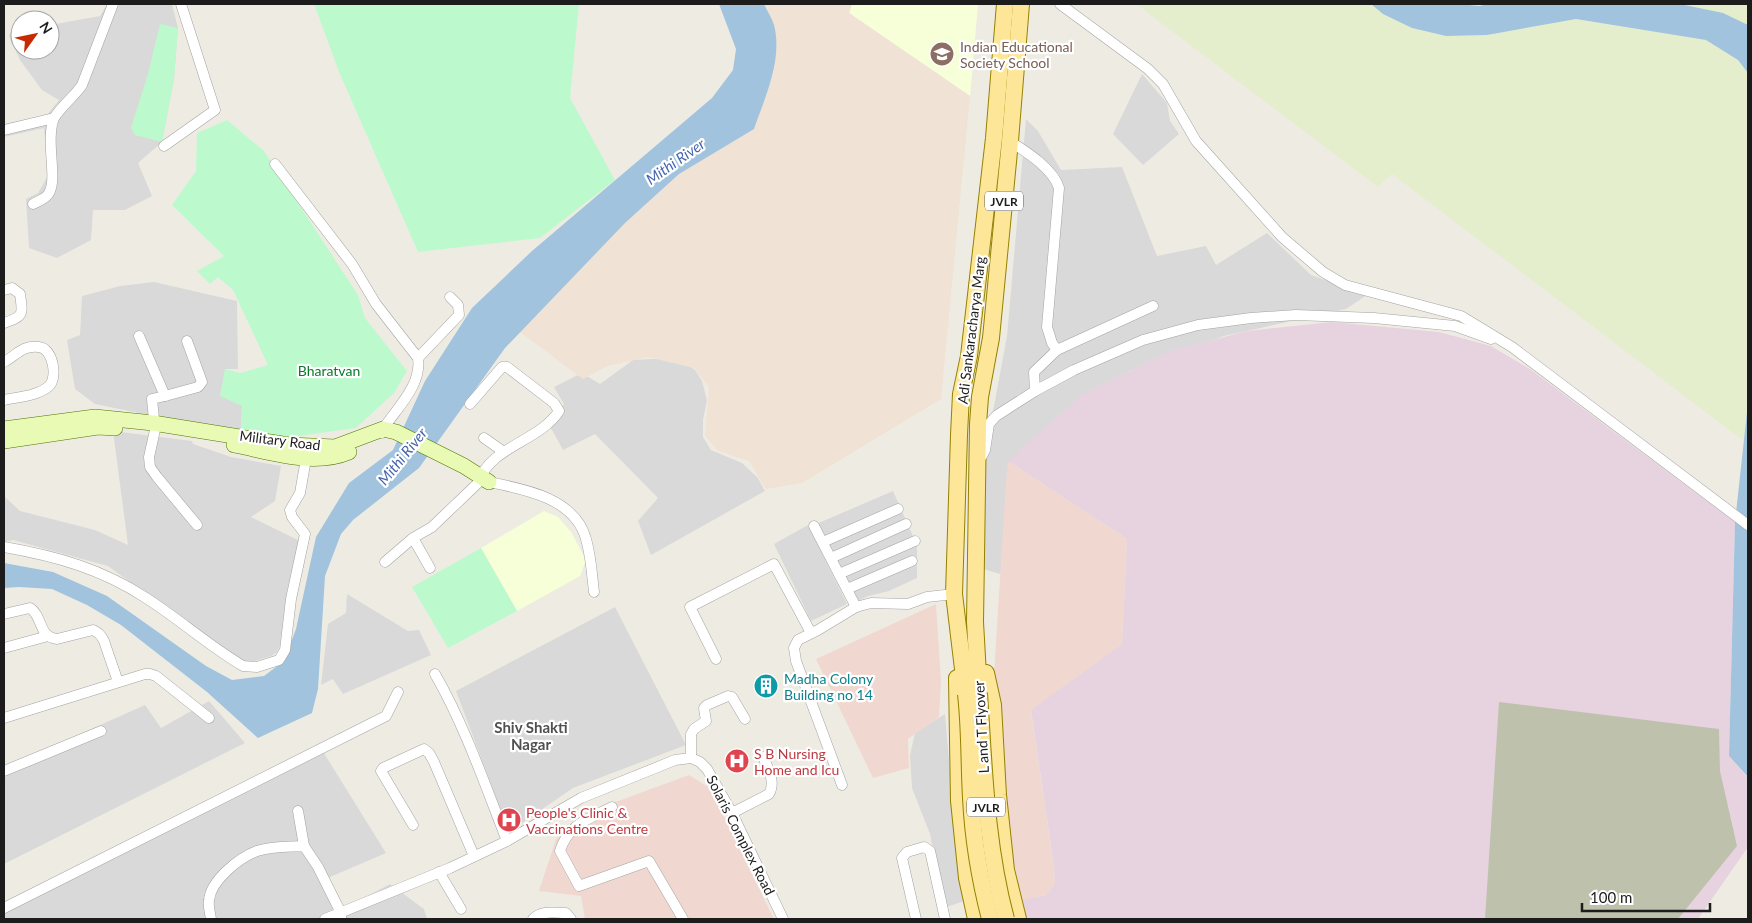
<svg xmlns="http://www.w3.org/2000/svg" width="1752" height="923" font-family="Lato,sans-serif">
<style>
.residential{fill:#dad9d9}
.commercial{fill:#f0d8d0}
.industrial{fill:#e7d3df}
.education{fill:#f7ffd9}
.military{fill:#f0e2d4}
.construction{fill:#bec2ad}
.farmland{fill:#e4eecc}
.park{fill:#bcface}
.water{fill:#a1c3dd}
.lines{fill:none;stroke-linecap:round;stroke-linejoin:round}
.street-casing{stroke:#a3a3a3;stroke-width:11}
.secondary-casing{stroke:#517403;stroke-width:16}
.primary-casing{stroke:#948100;stroke-width:18}
.street{stroke:#fff;stroke-width:10}
.secondary{stroke:#e8fab3;stroke-width:15}
.primary{stroke:#fde697;stroke-width:16}
.primary-bridge-casing{stroke:#948100;stroke-width:18;stroke-linecap:butt}
.primary-bridge{stroke:#fde697;stroke-width:16}
.labels{text-anchor:middle;dominant-baseline:central;stroke-width:4.5;stroke-linejoin:round;paint-order:stroke}
.shield{fill:#fff;stroke:#606060;stroke-width:1}
.shield-label{font-size:12px;font-weight:bold;fill:#1c1c1c}
.education-label{font-size:14px;fill:#785e54;stroke:#fff;text-anchor:start}
.street-label{font-size:14px;fill:#1c1c1c;stroke:#fff}
.park-label{font-size:14px;fill:#097b2a;stroke:#fff}
.culture-label{font-size:14px;fill:#0d838f;stroke:#fff;text-anchor:start}
.health-label{font-size:14px;fill:#be3a42;stroke:#fff;text-anchor:start}
.water-label{font-size:15px;font-style:italic;fill:#4766ad;stroke:#fff}
.neighbourhood-label{font-size:15px;font-weight:bold;fill:#4f4f4f;stroke:#fff}
</style>
<rect width="100%" height="100%" fill="#eeece2"/>
<g class="residential">
<polygon points="107,4 172,4 178,28 174,79 162,142 138,163 152,196 125,210 93,210 91,240 57,258 29,248 26,199 38,193 48,176 44,128 4,137 4,124 47,115 59,100 42,90 20,60 9,36 11,32 20,31 20,50 50,50 50,25 100,16"/>
<polygon points="1142,74 1167,103 1170,121 1179,134 1143,165 1113,134"/>
<polygon points="1026,119 1038,131 1061,170 1122,167 1157,256 1206,246 1216,265 1267,233 1311,275 1367,295 1346,309 1224,336 1129,371 1011,463 1003,575 970,565 991,422 1007,336"/>
<polygon points="154,282 237,301 238,369 225,369 242,406 241,434 95,404 75,389 67,340 80,335 82,296 120,286"/>
<polygon points="669,358 688,365 695,370 702,381 707,400 703,420 703,437 711,450 742,463 758,478 765,491 651,555 638,521 658,498 595,434 563,450 547,421 564,404 554,387 582,373 600,384 633,360"/>
<polygon points="113,431 192,441 193,444 231,457 281,466 275,501 251,517 300,541 287,590 280,645 277,652 271,656 245,664 227,653 108,566 13,540 4,542 4,496 20,511 95,530 128,545"/>
<polygon points="893,491 917,545 917,578 889,591 868,596 858,601 814,525"/>
<polygon points="808,525 847,604 811,621 774,544"/>
<polygon points="347,594 408,631 419,630 431,655 343,694 333,679 321,685 328,624 346,613"/>
<polygon points="615,607 686,745 573,788 509,832 456,691"/>
<polygon points="209,701 245,743 4,864 4,768 145,705 161,728"/>
<polygon points="945,714 954,818 967,900 944,908 930,834 912,788 910,755 915,733"/>
<polygon points="322,750 386,853 323,880 337,912 390,884 424,909 427,919 4,919 4,908"/>
</g>
<g class="commercial">
<polygon points="1008,461 1127,539 1122,644 1031,711 1054,866 1055,884 1046,895 1021,900 1008,831 994,674 1006,482"/>
<polygon points="936,604 941,681 939,717 908,739 909,768 873,778 816,659"/>
<polygon points="689,775 710,788 774,919 585,919 581,896 539,891 556,839 583,814"/>
</g>
<polygon class="industrial" points="1332,322 1439,332 1491,346 1530,369 1735,522 1729,756 1748,778 1748,847 1698,919 1025,919 1021,900 1046,895 1055,884 1054,866 1031,710 1122,644 1127,539 1008,461 1083,394 1170,351 1247,331"/>
<g class="education">
<polygon points="852,4 978,4 970,96 849,13"/>
<polygon points="544,511 558,517 571,532 586,560 580,576 517,611 481,548"/>
</g>
<polygon class="military" points="764,4 852,4 849,13 970,96 941,399 802,483 766,489 749,461 718,451 705,436 709,387 694,368 648,357 607,366 583,379 520,332 625,223 679,174 754,129 774,71 777,44 773,24"/>
<polygon class="construction" points="1499,702 1719,729 1720,771 1737,846 1678,919 1485,919"/>
<g class="farmland">
<polygon points="1136,4 1371,4 1383,14 1412,28 1446,36 1487,35 1576,19 1706,40 1738,60 1748,73 1748,403 1744,441 1392,174 1378,187"/>
<polygon points="1680,4 1748,4 1748,25 1723,13"/>
</g>
<g class="park">
<polygon points="314,4 579,4 570,98 615,180 540,238 418,252 339,72"/>
<polygon points="160,24 178,28 174,79 162,142 135,135 131,128 148,74"/>
<polygon points="227,120 264,151 358,295 365,318 407,371 394,393 356,428 285,438 241,434 242,406 220,396 225,369 240,373 268,365 233,290 218,277 210,284 197,271 224,256 172,205 196,171 197,133"/>
<polygon points="481,548 517,611 448,648 412,587"/>
</g>
<g class="water">
<path d="M719,4H764C767,11 772,18 774,25C783,60 765,97 754,129L679,174L625,223L505,348L419,468L353,520L341,534L325,576L318,689L312,713L258,738L207,692L121,625L87,605L52,589L19,587L4,588V563L53,572L107,596L206,666L232,680L264,676L284,661L296,629L316,537L349,483L393,450L425,381L472,308L532,251L712,98L733,70L736,49Z"/>
<polygon points="1371,4 1458,4 1480,6 1487,4 1680,4 1723,13 1748,25 1748,73 1738,60 1706,40 1576,19 1487,35 1446,36 1412,28 1383,14"/>
<polygon points="1748,403 1748,777 1729,756 1735,522"/>
</g>
<g class="lines">
<defs>
<g id="street">
<polyline points="1060,4 1148,69 1163,84 1196,141 1282,237 1323,272 1345,285 1461,316 1512,347 1748,525"/>
<path d="M4,130L54,118C62,105 74,97 82,85L113,4"/>
<path d="M1008,140C1025,151 1053,168 1059,188L1047,327L1052,343L1057,350L1153,306"/>
<polyline points="164,146 215,110 181,4"/>
<path d="M275,164L352,264L376,304L418,358C422,385 397,408 383,429L382,433"/>
<path d="M33,204C38,201 46,199 49,193C58,178 45,141 54,118"/>
<path d="M4,290L12,288L20,294C23,315 24,316 4,323"/>
<polyline points="139,336 165,396 152,399 155,430 149,457 150,467 157,477 197,525"/>
<polyline points="418,358 459,315 458,305 450,297"/>
<path d="M4,362C17,355 22,345 39,347C53,348 58,378 49,386C38,396 18,397 4,400"/>
<polyline points="1035,391 1034,372 1057,350"/>
<polyline points="165,396 198,387 202,382 187,341"/>
<polyline points="484,438 504,452"/>
<polyline points="982,456 985,450 989,424 996,416 1035,391 1074,370 1143,340 1198,325 1251,318 1296,315 1374,318 1455,326 1491,339"/>
<path d="M489,482C524,489 575,498 586,539C591,556 592,575 594,592"/>
<polyline points="814,526 856,607"/>
<polyline points="413,538 430,568"/>
<polyline points="823,542 898,509"/>
<path d="M4,547C56,556 102,569 146,598C179,619 209,646 243,666L257,667L279,660L285,650L291,599L305,534L292,517L290,510L300,493L306,459"/>
<polyline points="831,558 906,524"/>
<path d="M385,562L413,538L432,527L478,483C490,446 539,442 559,411L554,403L507,367H502L470,404"/>
<polyline points="839,574 915,541"/>
<polyline points="847,589 912,561"/>
<path d="M4,614L30,608C43,616 38,637 57,639L93,630C99,633 101,635 104,641L118,682"/>
<polyline points="4,648 48,636"/>
<polyline points="716,659 690,607 774,564 811,633"/>
<path d="M435,674C465,726 485,785 507,841"/>
<polyline points="4,718 145,674 150,674 156,676 209,718"/>
<polyline points="691,758 700,762 707,769 732,813 783,919"/>
<polyline points="691,758 691,734 694,729 706,721 704,708 707,705 728,696 732,697 745,719"/>
<polyline points="4,771 101,731"/>
<polyline points="842,785 796,661 794,648 798,640 818,630 856,607 871,603 908,604 927,597 954,594"/>
<path d="M612,807C589,819 568,824 560,851L579,886L649,861L683,919"/>
<polyline points="298,811 304,846"/>
<path d="M732,813L769,794C776,782 768,768 763,757"/>
<polyline points="413,825 381,771 383,768 424,749 429,753 434,762 474,856"/>
<polyline points="439,872 461,909"/>
<polyline points="4,908 386,716 398,692"/>
<path d="M211,919C210,913 208,906 209,900C211,880 239,858 257,851C272,846 288,847 304,846L318,867L341,913V917"/>
<polyline points="325,919 450,868 507,841 581,798 675,760 691,758"/>
<path d="M533,919C542,910 554,913 566,913L571,919"/>
<polyline points="916,919 902,858 907,852 924,847 930,851 945,919"/>
</g>
<g id="secondary">
<polyline points="4,429 95,417 153,423 289,445 335,447 383,429 396,432 464,466 489,482"/>
<polyline points="4,441 98,427 115,428"/>
<path d="M234,445C271,452 313,467 349,452"/>
</g>
<g id="primary">
<polyline points="986,673 993,705 998,795 1006,870 1018,919"/>
<polyline points="957,678 959,801 967,878 976,919"/>
<polyline points="979,693 975,622 978,424 980,397 991,338 1010,141 1021,4"/>
<polyline points="966,694 954,594 959,435 961,394 969,356 994,138 1005,4"/>
</g>
</defs>
<use href="#street" class="street-casing"/>
<use href="#secondary" class="secondary-casing"/>
<use href="#primary" class="primary-casing"/>
<use href="#street" class="street"/>
<use href="#secondary" class="secondary"/>
<use href="#primary" class="primary"/>
<defs>
<g id="primary-bridge">
<path d="M979,693C984,769 986,845 1006,919"/>
<path d="M966,694C970,729 969,763 971,798C973,839 980,880 990,919"/>
</g>
</defs>
<use href="#primary-bridge" class="primary-bridge-casing"/>
<use href="#primary-bridge" class="primary-bridge"/>
</g>
<defs>
<symbol id="school-disc" viewBox="-11 -11 22 22"><circle r="9.5" fill="#8d6e63" stroke="#fff"/><path d="M0-5L7-2L0 1L-7-2ZM-4 1L0 2.5L4 1V4Q0 6-4 4Z" fill="#fff"/></symbol>
<symbol id="building-disc" viewBox="-11 -11 22 22"><circle r="9.5" fill="#0f9aa8" stroke="#fff"/><path d="M-4-6H4V6H1V3H-1V6H-4ZM-2.5-4.3h1.7v1.8h-1.7ZM.8-4.3h1.7v1.8H.8ZM-2.5-1h1.7V.8h-1.7ZM.8-1h1.7V.8H.8Z" fill="#fff"/></symbol>
<symbol id="hospital-disc" viewBox="-11 -11 22 22"><circle r="9.5" fill="#e0444e" stroke="#fff"/><path d="M-5-5h3v3.5h4V-5h3V5h-3V1.5h-4V5h-3Z" fill="#fff"/></symbol>
</defs>
<g fill-rule="evenodd">
<use href="#school-disc" x="928" y="40" width="28" height="28"/>
<use href="#building-disc" x="752" y="672" width="28" height="28"/>
<use href="#hospital-disc" x="723" y="747" width="28" height="28"/>
<use href="#hospital-disc" x="495" y="806" width="28" height="28"/>
</g>
<g class="labels">
<g class="shield">
<rect x="985" y="191.5" width="38" height="19" rx="4"/>
<rect x="967" y="797.5" width="38" height="19" rx="4"/>
</g>
<g class="shield-label">
<text x="1004" y="201">JVLR</text>
<text x="986" y="807">JVLR</text>
</g>
<g class="education-label">
<text x="960" y="46">Indian Educational<tspan x="960" dy="16">Society School</tspan></text>
</g>
<g class="street-label">
<text transform="translate(971 330) rotate(-83)">Adi Sankaracharya Marg</text>
<text transform="translate(280 440) rotate(7)">Military Road</text>
<text transform="translate(981 727) rotate(-93)">L and T Flyover</text>
<text transform="translate(741 835) rotate(63)">Solaris Complex Road</text>
</g>
<g class="park-label">
<text x="329" y="370">Bharatvan</text>
</g>
<g class="culture-label">
<text x="784" y="678">Madha Colony<tspan x="784" dy="16">Building no 14</tspan></text>
</g>
<g class="health-label">
<text x="754" y="753">S B Nursing<tspan x="754" dy="16">Home and Icu</tspan></text>
<text x="526" y="812">People's Clinic &amp;<tspan x="526" dy="16">Vaccinations Centre</tspan></text>
</g>
<g class="water-label">
<text transform="translate(675 161) rotate(-35)">Mithi River</text>
<text transform="translate(402 456) rotate(-51)">Mithi River</text>
</g>
<g class="neighbourhood-label">
<text x="531" y="727">Shiv Shakti<tspan x="531" dy="17">Nagar</tspan></text>
</g>
</g>
<rect width="1752" height="923" fill="none" stroke="#1c1c1c" stroke-width="10"/>
<g transform="translate(35 35) rotate(57)"><circle r="24" fill="#ffffff" stroke="#a4a4a4"/>
<path d="M0-4L9 19L0 12L-9 19Z" fill="#c82900"/>
<text y="-8" font-size="14" font-weight="bold" text-anchor="middle" fill="#1c1c1c">N</text>
</g>
<path d="M1582 903v8h128v-8" fill="none" stroke="#1c1c1c" stroke-width="2.5"/>
<text x="1590" y="903" font-size="15" fill="#1c1c1c" stroke="#ffffff" stroke-width="4" paint-order="stroke">100 m</text>
</svg>
